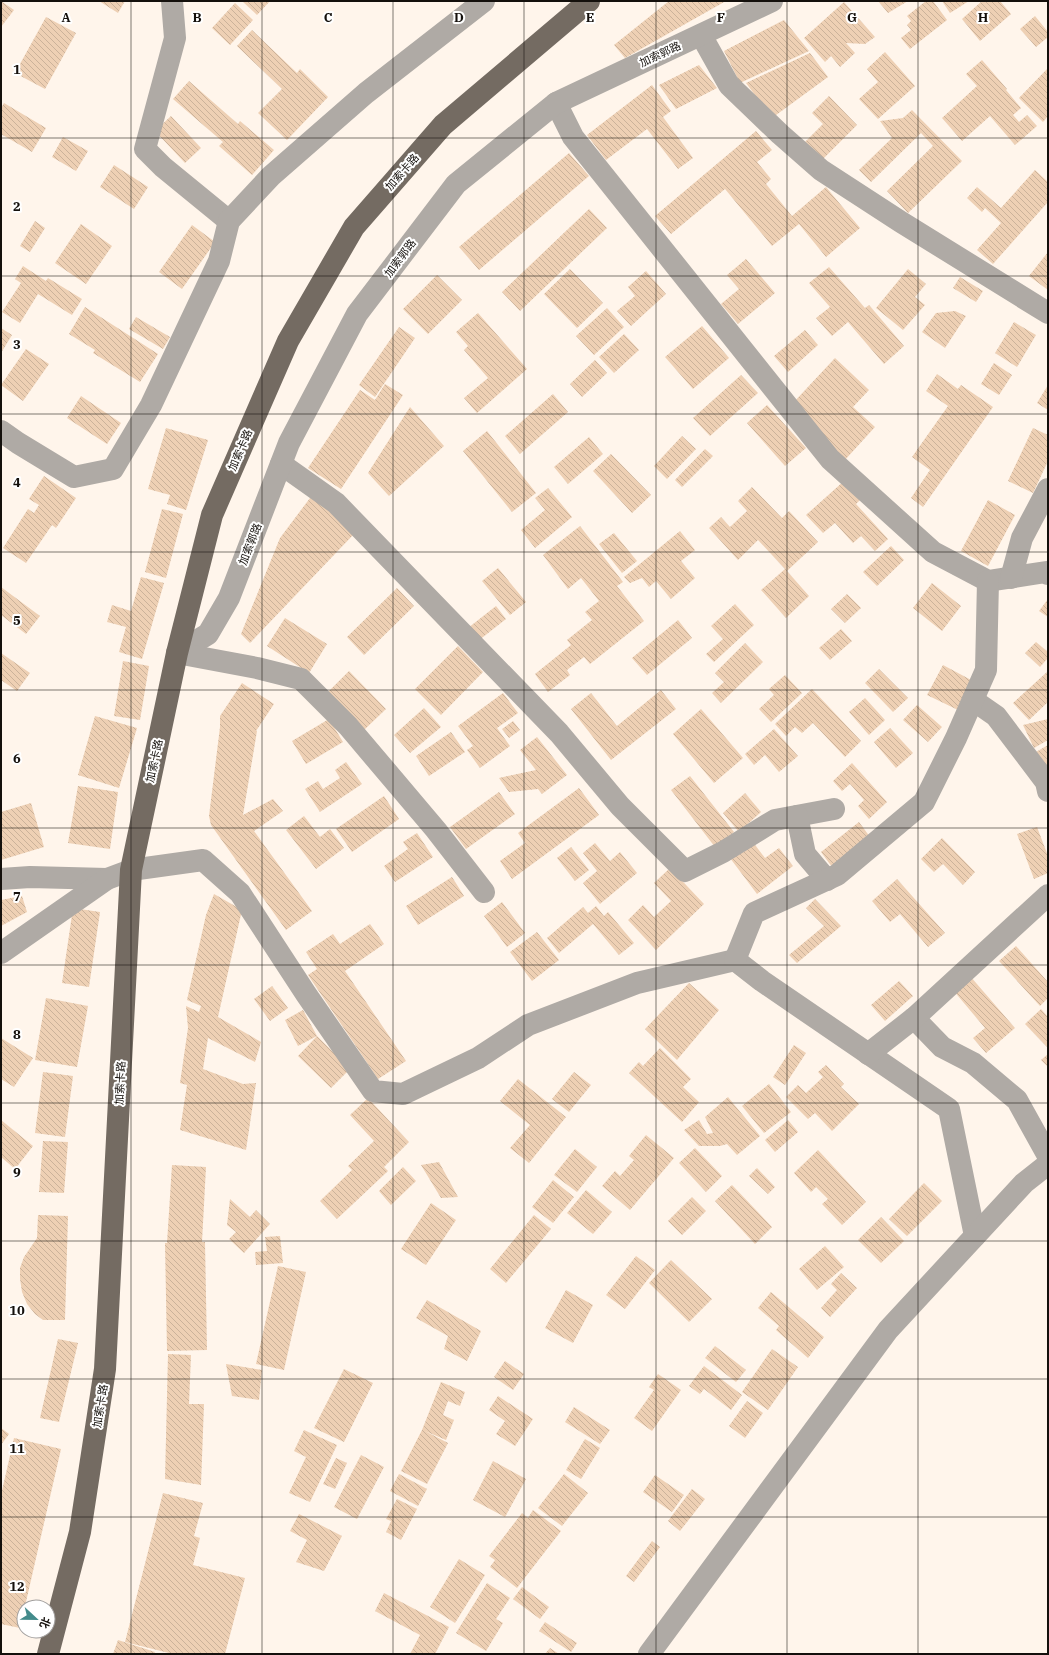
<svg xmlns="http://www.w3.org/2000/svg" width="1049" height="1655" font-family="'IBM Plex Serif','Noto Sans SC',serif">
<style>
.building{fill:url(#building-back-hatch)}
.lines{fill:none;stroke-linecap:round;stroke-linejoin:round}
.minor{stroke:#afaaa5;stroke-width:22}
.major{stroke:#746b62;stroke-width:22}
.grid{fill:none;stroke:#14100c;stroke-width:1;stroke-opacity:0.55}
.labels{text-anchor:middle;dominant-baseline:central;stroke-width:4;stroke-linejoin:round;paint-order:stroke}
.street-label{font-size:11px;fill:#14100c;stroke:#fff}
.grid-label{font-size:13px;text-anchor:middle;font-weight:bold;fill:#14100c;stroke:#fff;stroke-width:4;stroke-linejoin:round;paint-order:stroke}
</style>
<defs>
<pattern id="building-back-hatch" width="6" height="6" patternUnits="userSpaceOnUse"><rect width="6" height="6" fill="#eed0b4"/><path d="M-1 5l2 2M0 0l6 6M5-1l2 2" fill="none" stroke="#cbb29a"/></pattern>
</defs>
<rect width="100%" height="100%" fill="#fff5eb"/>
<g class="building">
<polygon points="1,1 14,10 1,27"/>
<polygon points="99,1 125,1 118,13"/>
<polygon points="242,1 270,1 257,15"/>
<polygon points="669,1 726,1 625,58 614,45"/>
<polygon points="878,1 908,1 888,13"/>
<polygon points="926,1 933,1 947,20 910,49 901,38 911,30 907,25 911,21 907,16"/>
<polygon points="942,1 969,1 950,13"/>
<polygon points="982,1 1000,1 1011,14 980,41 962,19"/>
<polygon points="844,2 875,37 865,44 846,43 855,53 840,67 831,56 825,62 804,38"/>
<polygon points="235,3 253,20 230,45 212,28"/>
<polygon points="1035,16 1048,32 1048,37 1036,47 1020,29"/>
<polygon points="46,17 76,33 45,89 15,73"/>
<polygon points="784,20 809,51 740,83 724,51"/>
<polygon points="252,30 297,73 300,69 328,97 287,140 258,113 282,89 237,46"/>
<polygon points="885,52 915,86 878,119 859,99 878,82 867,69"/>
<polygon points="810,53 828,77 772,118 746,83"/>
<polygon points="982,60 1007,89 1006,90 1021,108 1013,115 1019,122 1027,115 1037,126 1015,145 990,116 962,141 942,118 977,86 966,74"/>
<polygon points="699,65 717,88 676,109 659,85"/>
<polygon points="1048,68 1048,116 1043,122 1019,98"/>
<polygon points="189,81 238,124 240,121 274,150 252,175 219,146 223,142 173,99"/>
<polygon points="652,85 671,111 663,117 693,158 678,169 647,129 606,160 587,135"/>
<polygon points="829,96 857,125 821,161 804,143 823,124 812,113"/>
<polygon points="4,103 46,128 32,152 1,134 1,108"/>
<polygon points="912,110 962,161 908,213 887,191 933,146 921,133 871,182 859,170 892,138 880,121 903,118"/>
<polygon points="171,116 201,148 185,163 155,131"/>
<polygon points="756,131 772,150 757,162 771,179 766,184 792,216 826,187 860,228 826,257 799,224 772,246 725,189 671,234 655,216"/>
<polygon points="63,137 88,151 76,171 52,157"/>
<polygon points="569,153 589,176 479,270 459,247"/>
<polygon points="114,165 148,187 134,209 100,187"/>
<polygon points="1035,170 1048,182 1048,202 993,264 977,250 1001,223 985,208 982,212 967,198 977,187 1001,208"/>
<polygon points="589,209 607,228 520,311 502,292"/>
<polygon points="35,221 45,228 30,252 20,246"/>
<polygon points="81,224 112,246 86,284 55,263"/>
<polygon points="192,225 215,242 182,289 159,272"/>
<polygon points="1048,252 1048,290 1029,276"/>
<polygon points="746,259 775,293 738,324 721,304 739,289 727,275"/>
<polygon points="23,266 46,281 48,278 82,299 72,315 38,294 20,323 2,312 21,283 15,279"/>
<polygon points="829,267 865,308 869,305 904,346 884,364 848,322 832,336 816,318 830,307 809,283"/>
<polygon points="570,269 603,303 577,328 544,294"/>
<polygon points="908,269 926,284 915,297 925,305 903,330 876,308"/>
<polygon points="646,271 666,294 631,326 617,311 635,296 628,287"/>
<polygon points="437,275 462,300 428,334 403,309"/>
<polygon points="960,277 983,291 976,302 953,288"/>
<polygon points="85,307 158,354 140,382 93,353 95,350 69,334"/>
<polygon points="607,308 624,327 594,355 576,336"/>
<polygon points="955,311 966,316 945,348 922,332 936,313"/>
<polygon points="478,313 527,369 477,413 464,398 488,378 464,350 468,346 456,332"/>
<polygon points="136,317 170,337 163,349 129,329"/>
<polygon points="1014,322 1036,335 1017,367 995,353"/>
<polygon points="702,326 729,358 693,389 665,357"/>
<polygon points="399,327 415,338 375,397 359,385"/>
<polygon points="1,328 12,335 1,353"/>
<polygon points="805,330 818,345 788,372 774,356"/>
<polygon points="624,334 639,350 614,373 599,357"/>
<polygon points="26,349 49,364 23,401 1,385"/>
<polygon points="835,358 869,390 853,407 875,427 844,461 793,403"/>
<polygon points="595,360 607,373 582,397 570,384"/>
<polygon points="994,363 1012,375 999,395 981,384"/>
<polygon points="937,374 958,389 961,385 993,407 923,507 911,498 930,470 912,457 948,406 926,391"/>
<polygon points="741,375 758,393 710,436 693,418"/>
<polygon points="385,384 403,395 341,489 308,468 360,390 375,400"/>
<polygon points="1048,385 1048,410 1037,403"/>
<polygon points="553,394 568,412 520,454 505,436"/>
<polygon points="81,396 121,423 107,444 67,418"/>
<polygon points="767,405 806,448 785,466 747,423"/>
<polygon points="410,407 444,446 389,496 368,473"/>
<polygon points="166,428 208,440 186,510 167,504 170,495 148,489"/>
<polygon points="1033,428 1048,435 1048,461 1033,493 1008,481"/>
<polygon points="487,431 536,493 512,512 463,451"/>
<polygon points="682,436 696,449 667,479 654,466"/>
<polygon points="589,437 603,454 568,484 554,467"/>
<polygon points="705,449 713,456 682,487 675,480"/>
<polygon points="611,454 651,495 632,513 593,471"/>
<polygon points="44,476 76,498 56,528 52,525 26,563 3,548 28,509 34,513 39,505 29,499"/>
<polygon points="844,481 861,499 856,504 888,539 875,551 861,536 853,543 835,523 823,533 806,515"/>
<polygon points="752,487 782,518 789,511 818,542 787,571 809,596 786,618 761,590 785,569 758,540 738,560 709,528 721,517 730,527 747,511 738,501"/>
<polygon points="548,488 572,517 535,548 521,530 545,510 535,498"/>
<polygon points="313,494 354,534 250,643 241,634 280,538"/>
<polygon points="988,500 1015,515 988,566 961,551"/>
<polygon points="162,509 183,514 166,578 145,572"/>
<polygon points="580,526 623,582 617,586 644,621 590,664 584,657 567,670 570,675 548,692 535,674 571,645 567,640 592,620 585,612 599,601 581,578 568,589 543,555"/>
<polygon points="680,531 695,550 681,561 695,578 671,599 656,581 649,587 642,578 630,583 624,577"/>
<polygon points="614,533 637,561 622,573 599,544"/>
<polygon points="891,546 904,560 877,586 863,572"/>
<polygon points="498,568 526,602 510,615 482,581"/>
<polygon points="141,577 164,583 142,659 119,652 126,627 107,622 112,605 131,611"/>
<polygon points="932,583 961,606 942,631 913,608"/>
<polygon points="1,587 40,616 26,634 1,615"/>
<polygon points="397,588 414,606 364,655 347,637"/>
<polygon points="847,594 861,608 845,623 831,609"/>
<polygon points="1048,599 1048,617 1039,611"/>
<polygon points="735,604 754,625 714,662 706,654 723,639 711,626"/>
<polygon points="496,606 506,619 478,641 468,628"/>
<polygon points="285,618 327,644 309,673 267,646"/>
<polygon points="678,620 692,638 647,675 632,658"/>
<polygon points="841,629 852,641 830,660 819,648"/>
<polygon points="1036,642 1048,652 1048,658 1040,667 1025,653"/>
<polygon points="745,643 763,662 721,703 712,693 724,682 715,673"/>
<polygon points="458,646 483,672 441,715 415,689"/>
<polygon points="1,653 30,673 17,691 1,680"/>
<polygon points="123,661 149,666 140,720 114,716"/>
<polygon points="943,665 973,681 958,710 927,695"/>
<polygon points="879,669 908,698 893,712 865,683"/>
<polygon points="349,671 386,709 363,731 327,693"/>
<polygon points="1047,672 1048,702 1029,720 1013,703"/>
<polygon points="785,675 802,693 771,722 759,709 774,695 769,689"/>
<polygon points="242,683 274,704 256,731 257,731 243,815 273,799 283,811 254,831 312,911 286,930 211,825 209,816 220,727 220,716"/>
<polygon points="812,689 861,741 845,757 813,723 802,733 795,727 786,736 775,724"/>
<polygon points="661,690 676,709 611,760 571,709 591,693 617,726"/>
<polygon points="503,693 518,713 497,728 510,746 480,768 467,750 473,746 458,726"/>
<polygon points="865,698 885,720 869,735 849,712"/>
<polygon points="917,705 942,727 928,742 903,720"/>
<polygon points="424,708 441,727 410,753 394,735"/>
<polygon points="701,709 743,758 714,783 673,734"/>
<polygon points="95,716 137,728 119,788 78,775"/>
<polygon points="329,719 343,742 306,764 292,741"/>
<polygon points="1048,719 1048,740 1034,748 1023,725"/>
<polygon points="513,721 520,730 509,738 502,729"/>
<polygon points="890,728 913,753 896,768 874,742"/>
<polygon points="774,729 798,756 779,772 765,755 754,765 745,754"/>
<polygon points="451,732 465,752 429,776 416,756"/>
<polygon points="537,737 567,775 542,794 538,789 509,792 499,778 536,770 520,750"/>
<polygon points="1048,745 1048,764 1044,766 1036,752"/>
<polygon points="346,762 362,784 320,812 305,789 318,781 323,789 340,778 335,770"/>
<polygon points="852,763 887,802 869,819 858,806 864,800 850,784 842,791 833,781"/>
<polygon points="690,776 734,832 715,847 671,790"/>
<polygon points="78,786 118,792 110,849 68,843"/>
<polygon points="579,788 599,815 512,879 500,861 525,843 518,833"/>
<polygon points="499,792 515,814 466,849 450,827"/>
<polygon points="745,793 761,812 739,832 723,813"/>
<polygon points="384,796 399,819 352,852 336,829"/>
<polygon points="31,803 44,847 1,860 1,812"/>
<polygon points="304,816 320,837 330,829 344,848 316,869 286,830"/>
<polygon points="859,822 870,837 832,867 821,852"/>
<polygon points="1037,827 1048,856 1048,873 1034,879 1017,834"/>
<polygon points="417,833 433,857 395,882 384,866 408,849 403,842"/>
<polygon points="942,838 975,872 963,885 943,864 934,872 921,859"/>
<polygon points="752,841 765,858 779,848 793,866 757,894 730,858"/>
<polygon points="595,843 610,861 620,852 637,873 600,904 583,883 597,871 583,853"/>
<polygon points="571,847 589,870 575,881 557,858"/>
<polygon points="670,868 704,904 656,950 628,920 643,905 654,917 671,901 654,883"/>
<polygon points="452,877 464,896 418,925 406,906"/>
<polygon points="897,879 945,933 928,947 900,914 890,922 872,901"/>
<polygon points="214,894 242,910 218,1017 261,1042 255,1062 208,1038 203,1069 243,1084 256,1083 246,1150 180,1130 187,1085 180,1083 188,1028 186,1006 199,1012 201,1006 187,1000 206,915"/>
<polygon points="22,896 27,912 1,926 1,900"/>
<polygon points="815,899 841,926 797,963 789,955 824,926 806,908"/>
<polygon points="502,902 525,933 507,947 484,916"/>
<polygon points="596,906 604,916 608,912 634,943 619,955 593,924 559,953 547,938 583,907 588,913"/>
<polygon points="73,908 100,912 89,987 62,983"/>
<polygon points="370,924 384,944 345,971 406,1061 378,1079 308,975 317,969 306,952 333,934 340,944"/>
<polygon points="537,932 559,960 532,981 510,952"/>
<polygon points="1016,946 1048,982 1048,998 1040,1006 999,961"/>
<polygon points="970,976 1015,1028 986,1053 973,1038 985,1028 953,990"/>
<polygon points="899,981 913,996 885,1021 871,1005"/>
<polygon points="689,983 719,1010 677,1060 645,1029"/>
<polygon points="272,986 288,1008 270,1021 254,999"/>
<polygon points="46,998 88,1006 77,1067 35,1060"/>
<polygon points="1041,1009 1048,1017 1048,1048 1025,1024"/>
<polygon points="303,1010 317,1036 298,1046 285,1020"/>
<polygon points="317,1036 350,1069 331,1088 298,1056"/>
<polygon points="1,1038 33,1058 14,1087 1,1079"/>
<polygon points="794,1045 806,1053 785,1085 773,1077"/>
<polygon points="660,1048 691,1079 683,1087 699,1102 682,1122 629,1073 639,1062 643,1066"/>
<polygon points="1048,1054 1048,1067 1041,1060"/>
<polygon points="826,1065 844,1084 841,1087 859,1104 832,1131 815,1113 808,1119 786,1097 798,1085 806,1093 823,1077 818,1072"/>
<polygon points="43,1072 73,1076 65,1137 35,1133"/>
<polygon points="574,1072 591,1085 569,1112 552,1099"/>
<polygon points="518,1079 566,1117 529,1163 510,1148 530,1125 500,1101"/>
<polygon points="769,1084 791,1112 764,1133 742,1106"/>
<polygon points="728,1097 760,1136 737,1155 727,1144 720,1146 699,1146 684,1130 699,1120 707,1134 713,1133 705,1117"/>
<polygon points="368,1098 409,1142 384,1167 388,1171 337,1219 320,1201 352,1170 348,1166 374,1141 350,1115"/>
<polygon points="1,1120 33,1146 15,1169 1,1157"/>
<polygon points="788,1120 798,1132 775,1152 765,1140"/>
<polygon points="646,1135 674,1158 630,1210 602,1186 615,1171 620,1176 634,1160 629,1156"/>
<polygon points="43,1141 68,1142 64,1193 39,1192"/>
<polygon points="695,1148 722,1176 706,1192 679,1163"/>
<polygon points="575,1149 597,1167 577,1192 554,1175"/>
<polygon points="818,1150 866,1202 842,1225 822,1204 828,1199 816,1187 811,1192 794,1173"/>
<polygon points="439,1162 458,1197 441,1198 421,1165"/>
<polygon points="172,1165 206,1167 202,1242 205,1242 207,1350 167,1351 165,1243 167,1243"/>
<polygon points="403,1167 416,1181 391,1205 379,1191"/>
<polygon points="757,1168 775,1187 768,1194 749,1176"/>
<polygon points="553,1180 574,1197 553,1223 532,1207"/>
<polygon points="924,1183 942,1201 907,1236 889,1219"/>
<polygon points="732,1185 772,1227 755,1244 715,1201"/>
<polygon points="586,1190 612,1212 593,1234 567,1213"/>
<polygon points="692,1197 706,1211 682,1235 668,1221"/>
<polygon points="230,1199 250,1217 256,1210 270,1224 244,1253 229,1239 236,1232 227,1225"/>
<polygon points="431,1203 456,1220 426,1265 401,1249"/>
<polygon points="38,1215 68,1216 65,1320 43,1320 35,1314 27,1304 22,1292 20,1279 20,1268 24,1257 37,1238"/>
<polygon points="534,1215 551,1229 506,1283 490,1269"/>
<polygon points="881,1217 904,1241 881,1263 858,1240"/>
<polygon points="280,1236 283,1263 256,1265 255,1252 267,1251 265,1237"/>
<polygon points="825,1246 844,1267 817,1290 799,1269"/>
<polygon points="636,1256 655,1270 625,1309 606,1295"/>
<polygon points="671,1260 712,1299 689,1322 649,1283"/>
<polygon points="278,1266 306,1272 284,1370 256,1364"/>
<polygon points="841,1273 857,1288 830,1317 821,1308 837,1290 831,1284"/>
<polygon points="566,1290 593,1305 573,1343 545,1328"/>
<polygon points="771,1292 824,1337 808,1358 776,1330 779,1326 758,1308"/>
<polygon points="427,1300 481,1331 467,1361 444,1349 448,1336 416,1318"/>
<polygon points="58,1339 78,1343 59,1422 40,1418"/>
<polygon points="715,1346 746,1370 736,1382 705,1358"/>
<polygon points="772,1349 798,1367 768,1410 742,1392"/>
<polygon points="168,1354 191,1355 189,1404 204,1404 201,1485 165,1479"/>
<polygon points="505,1361 524,1374 513,1390 494,1377"/>
<polygon points="226,1364 262,1370 259,1400 232,1396"/>
<polygon points="704,1366 742,1395 731,1410 704,1389 700,1394 689,1386"/>
<polygon points="344,1369 373,1383 344,1442 314,1428"/>
<polygon points="658,1374 681,1390 652,1431 634,1418 654,1390 649,1387"/>
<polygon points="441,1382 465,1392 460,1406 448,1401 443,1415 454,1420 446,1440 425,1431 448,1443 427,1484 401,1471 422,1430"/>
<polygon points="498,1396 533,1419 515,1446 496,1434 505,1421 489,1410"/>
<polygon points="747,1401 763,1413 745,1438 729,1426"/>
<polygon points="574,1407 610,1430 600,1444 565,1422"/>
<polygon points="1,1428 9,1434 1,1445"/>
<polygon points="304,1430 337,1445 310,1502 289,1493 306,1457 294,1451"/>
<polygon points="14,1438 61,1449 20,1628 1,1624 1,1495"/>
<polygon points="585,1439 600,1448 581,1479 566,1470"/>
<polygon points="361,1455 384,1467 357,1519 334,1507"/>
<polygon points="336,1458 347,1463 335,1489 323,1484"/>
<polygon points="493,1461 526,1479 505,1517 473,1500"/>
<polygon points="399,1474 427,1489 418,1506 390,1491"/>
<polygon points="564,1474 588,1493 562,1526 538,1508"/>
<polygon points="655,1475 684,1495 672,1512 643,1492"/>
<polygon points="692,1489 705,1499 680,1531 668,1521"/>
<polygon points="163,1493 203,1503 194,1536 200,1538 193,1565 245,1578 225,1654 173,1654 125,1642"/>
<polygon points="397,1499 417,1509 401,1540 386,1532 391,1521 386,1519"/>
<polygon points="533,1510 561,1531 517,1588 490,1567 495,1560 489,1556 522,1513 528,1518"/>
<polygon points="299,1514 342,1536 324,1571 296,1562 307,1540 290,1531"/>
<polygon points="652,1541 660,1547 634,1582 626,1576"/>
<polygon points="459,1559 485,1575 455,1623 430,1607"/>
<polygon points="487,1583 510,1598 496,1619 503,1623 486,1651 456,1633"/>
<polygon points="522,1587 549,1607 540,1619 513,1599"/>
<polygon points="384,1593 449,1627 435,1654 410,1654 420,1635 375,1611"/>
<polygon points="545,1622 577,1643 571,1652 539,1631"/>
<polygon points="118,1640 155,1652 154,1654 113,1654"/>
<polygon points="550,1648 559,1654 545,1654"/>
</g>
<g class="lines">
<g class="minor">
<polyline points="172,1 175,38 145,149 163,167 229,221"/>
<polyline points="701,35 729,85 780,134 821,170 901,222 1048,313"/>
<polyline points="556,103 573,137 830,459 933,552 988,581 1046,572 1048,574"/>
<polyline points="1,431 18,443 74,477 113,469 151,405 219,261 229,221 271,176 366,93 484,1"/>
<polyline points="281,464 336,503 559,733 620,806 685,871 723,852 775,820 834,809"/>
<polyline points="1011,578 1022,538 1048,489"/>
<polyline points="177,653 208,634 229,598 289,443 357,314 456,184 556,103 772,1"/>
<polyline points="177,653 257,668 301,679 348,726 436,830 484,892"/>
<polyline points="973,700 996,716 1046,782 1048,791"/>
<polyline points="797,816 805,854 827,880"/>
<polyline points="1,879 30,877 107,879"/>
<polyline points="1,953 107,879 131,870 203,860 240,893 306,994 373,1091 403,1094 478,1058 528,1025 637,983 735,960 762,981 949,1109 975,1236"/>
<polyline points="735,960 754,913 837,875 924,802 956,738 986,670 988,581"/>
<polyline points="914,1018 942,1047 973,1063 1017,1100 1048,1156"/>
<polyline points="868,1054 914,1018 1048,895"/>
<polyline points="649,1654 888,1330 1024,1183 1048,1164"/>
</g>
<polyline class="major" points="48,1654 80,1532 105,1369 131,870 177,653 212,515 288,341 354,227 443,125 589,1"/>
</g>
<path class="grid" d="M131,1V1654M262,1V1654M393,1V1654M524,1V1654M656,1V1654M787,1V1654M918,1V1654M1,138H1048M1,276H1048M1,414H1048M1,552H1048M1,690H1048M1,828H1048M1,965H1048M1,1103H1048M1,1241H1048M1,1379H1048M1,1517H1048"/>
<g class="labels">
<g class="street-label">
<text transform="translate(660 54) rotate(-25)">加索郭路</text>
<text transform="translate(402 172) rotate(-49)">加索卡路</text>
<text transform="translate(400 258) rotate(-53)">加索郭路</text>
<text transform="translate(240 450) rotate(-67)">加索卡路</text>
<text transform="translate(250 544) rotate(-69)">加索郭路</text>
<text transform="translate(154 761) rotate(-78)">加索卡路</text>
<text transform="translate(120 1083) rotate(-87)">加索卡路</text>
<text transform="translate(100 1406) rotate(-81)">加索卡路</text>
</g>
</g>
<g class="grid-label">
<text x="66" y="22">A</text>
<text x="197" y="22">B</text>
<text x="328" y="22">C</text>
<text x="459" y="22">D</text>
<text x="590" y="22">E</text>
<text x="721" y="22">F</text>
<text x="852" y="22">G</text>
<text x="983" y="22">H</text>
<text x="17" y="74">1</text>
<text x="17" y="211">2</text>
<text x="17" y="349">3</text>
<text x="17" y="487">4</text>
<text x="17" y="625">5</text>
<text x="17" y="763">6</text>
<text x="17" y="901">7</text>
<text x="17" y="1039">8</text>
<text x="17" y="1177">9</text>
<text x="17" y="1315">10</text>
<text x="17" y="1453">11</text>
<text x="17" y="1591">12</text>
</g>
<rect width="1049" height="1655" fill="none" stroke="#14100c" stroke-width="4"/>
<g transform="translate(36 1619) rotate(112)"><circle r="19" fill="#ffffff" stroke="#a19f9e"/>
<path d="M0-3L7 15L0 10L-7 15Z" fill="#438b8b"/>
<text y="-6" font-size="11" font-weight="bold" text-anchor="middle" fill="#14100c">北</text>
</g>
</svg>
